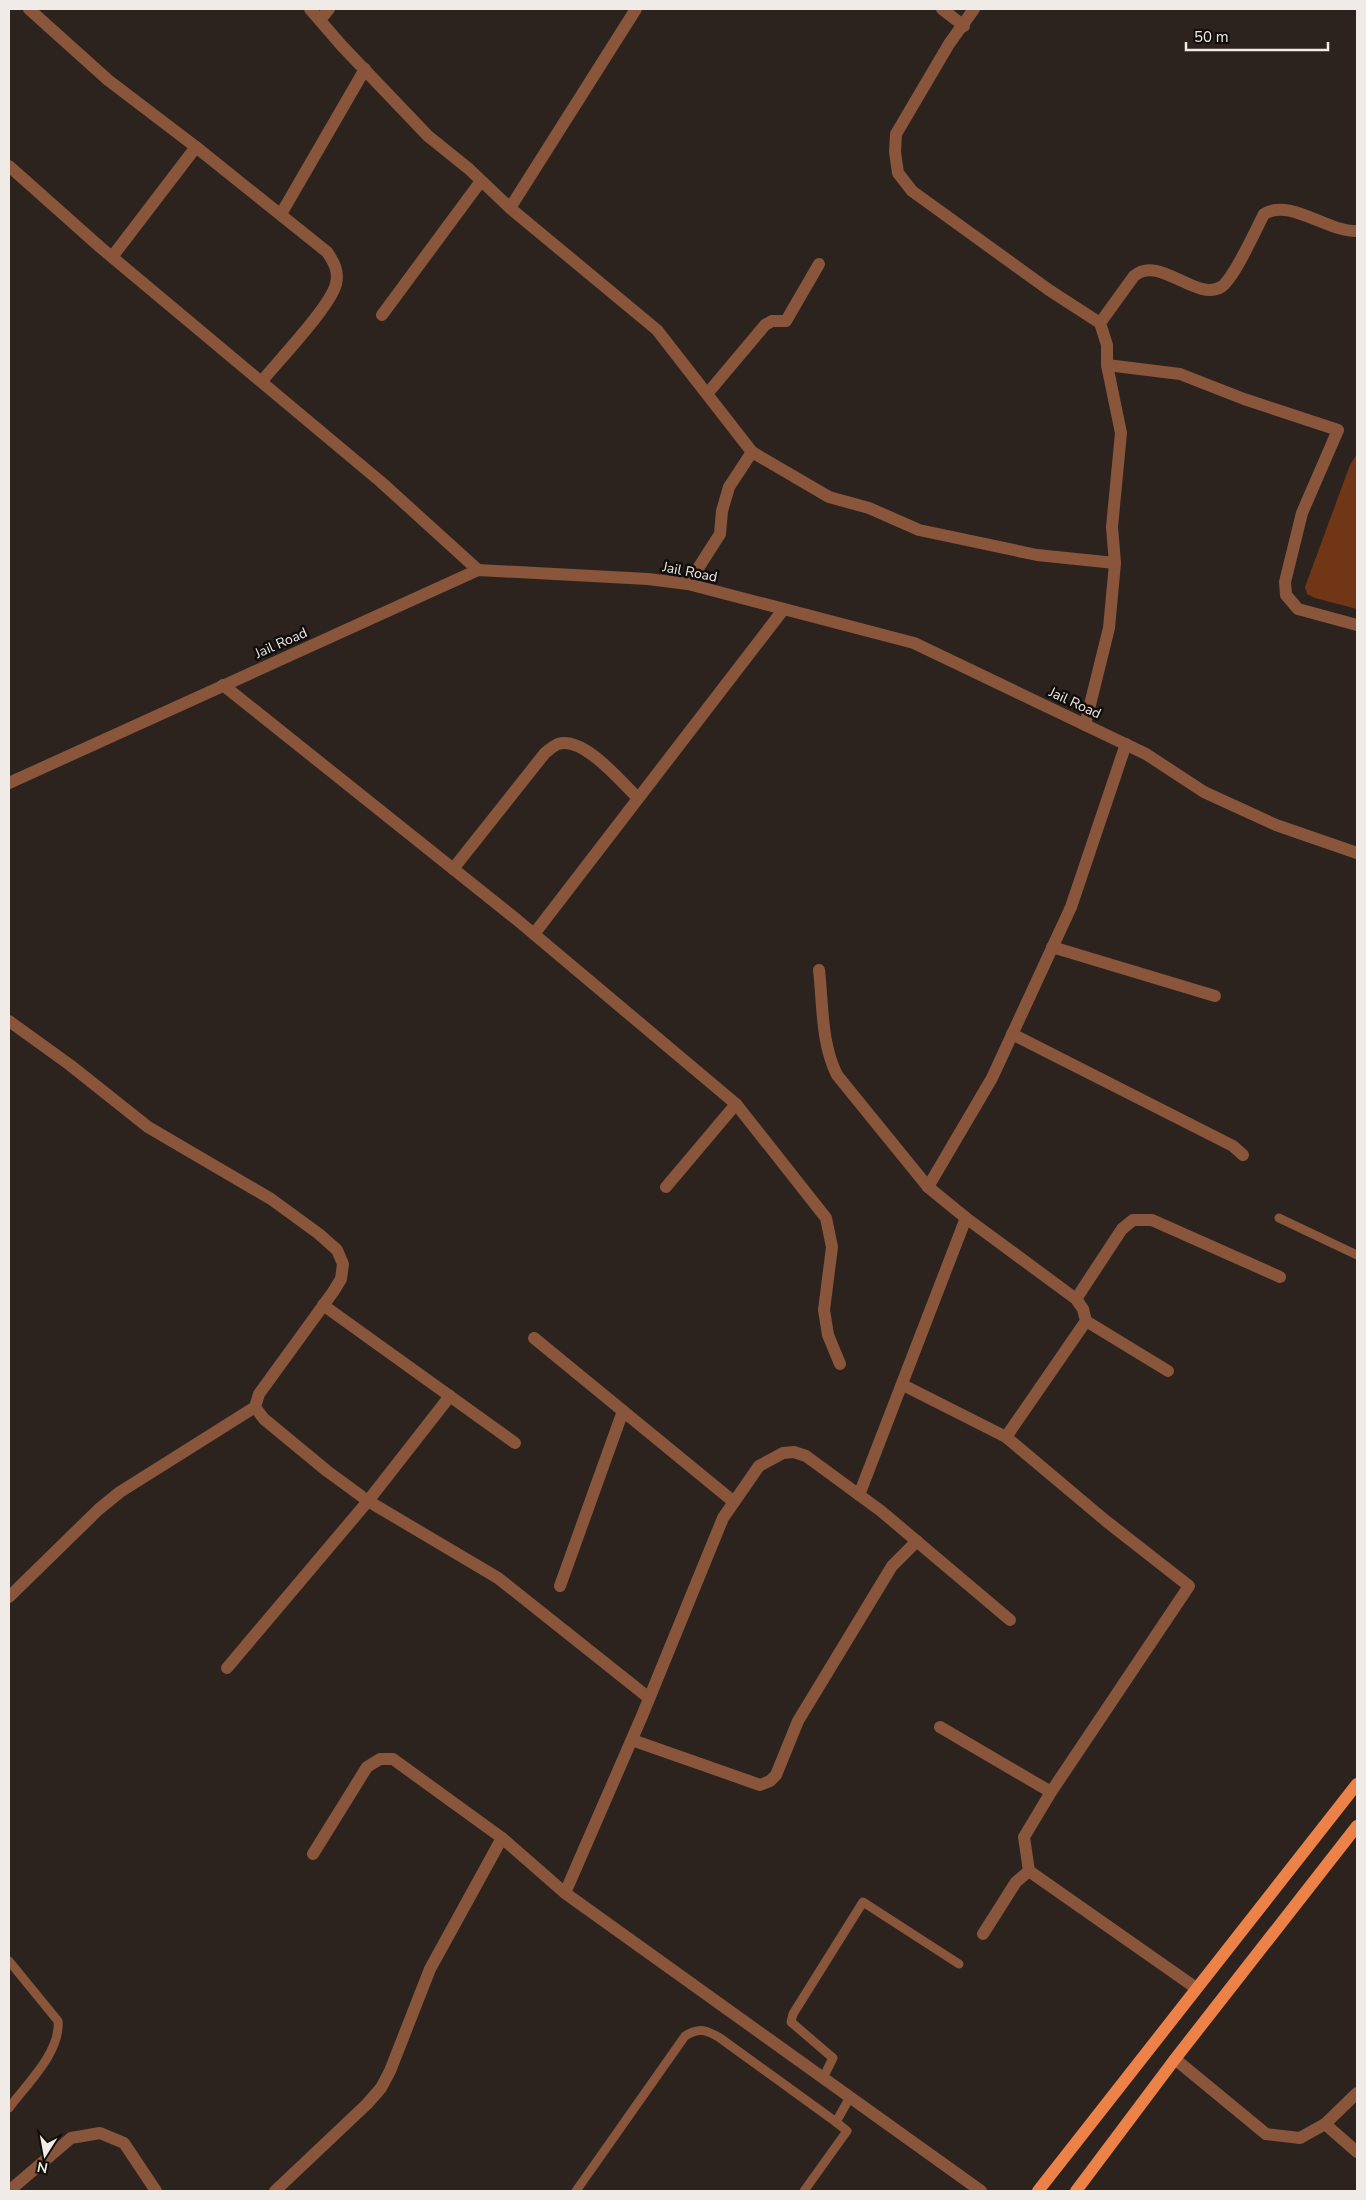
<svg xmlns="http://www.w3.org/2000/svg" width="1366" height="2200" font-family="'Nunito Sans',sans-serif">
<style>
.water{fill:#703616}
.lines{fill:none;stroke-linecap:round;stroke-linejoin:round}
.service{stroke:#89553b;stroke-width:9}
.minor{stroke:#89553b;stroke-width:12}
.tertiary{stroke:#89553b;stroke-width:12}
.primary{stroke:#ed8249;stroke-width:12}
.labels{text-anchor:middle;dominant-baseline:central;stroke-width:5;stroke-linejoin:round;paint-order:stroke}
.street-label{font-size:14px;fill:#f1ebe8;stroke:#110d0b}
</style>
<rect width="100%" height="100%" fill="#2c231f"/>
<polygon class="water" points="1357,454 1357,609 1315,598 1307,594 1305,587 1350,465"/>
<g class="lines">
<g class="service">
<polyline points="1279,1218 1357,1255"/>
<path d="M9,1961L58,2021C61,2052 26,2085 9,2108"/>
<polyline points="823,2078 833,2058 791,2022 793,2014 863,1902 959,1964"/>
<path d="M576,2191L685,2036C699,2027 707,2030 720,2038L836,2122"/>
<polyline points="804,2191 847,2131 836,2122 850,2097"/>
</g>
<g class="minor">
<polyline points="29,9 108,80 196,147 112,257"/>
<polyline points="310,9 342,46 428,136 469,169 510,208 657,330 752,452"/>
<polyline points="942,9 964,26"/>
<polyline points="974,9 949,44 896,134 895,152 898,173 912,191 1049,290 1100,323 1107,345 1107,365 1121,433 1112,527 1115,563 1109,628 1085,725"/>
<polyline points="320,20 329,9"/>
<path d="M196,147L327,252C334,262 339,271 336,284C330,307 279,360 262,381"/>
<polyline points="9,166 100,247 381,482 478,570"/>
<polyline points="510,208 636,9"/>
<polyline points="281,214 365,69"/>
<polyline points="382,315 481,181"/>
<path d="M1100,323L1134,276C1159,254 1196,302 1221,287C1234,279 1256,229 1264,214C1290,198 1327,232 1357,231"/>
<polyline points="1107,365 1180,374 1244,399 1338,430 1302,513 1285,582 1286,595 1298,609 1357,625"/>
<polyline points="707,394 765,325 772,321 786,321 819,264"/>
<polyline points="688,584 720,534 722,511 729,487 752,452 829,497 869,508 919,530 1037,555 1115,563"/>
<polyline points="223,685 516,919 736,1104 666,1187"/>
<path d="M453,869L545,753C549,750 553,746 558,744C584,736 621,782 638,798"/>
<polyline points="534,934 783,610"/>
<polyline points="1052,947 1215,996"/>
<path d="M819,970C823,1005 821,1043 837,1075L928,1187"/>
<polyline points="9,1021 70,1065 148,1127 271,1199 319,1234 337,1250 343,1264 341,1279 333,1292 259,1394 255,1407 264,1419 327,1471 368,1501 498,1578 649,1698"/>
<polyline points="1012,1034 1233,1146 1243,1155"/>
<polyline points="736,1104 826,1218 832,1247 824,1310 828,1335 840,1364"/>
<polyline points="966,1218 1076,1299 1083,1309 1086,1321 1006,1437"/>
<polyline points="1076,1299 1122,1229 1133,1220 1152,1220 1280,1277"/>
<polyline points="323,1305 515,1443"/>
<polyline points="1086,1321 1168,1371"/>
<polyline points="534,1338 734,1502"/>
<polyline points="903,1385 1006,1437 1106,1521 1189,1586 1051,1792 1024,1837 1029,1871"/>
<polyline points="859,1495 966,1218 928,1187 992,1078 1071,907 1126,744"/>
<polyline points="560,1586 623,1411"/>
<polyline points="9,1597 99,1509 120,1492 255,1407"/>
<polyline points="227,1668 368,1501 450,1396"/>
<polyline points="940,1727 1051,1792"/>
<polyline points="632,1740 760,1785 770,1781 776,1775 798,1721 892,1566 917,1541"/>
<polyline points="313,1854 367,1767 380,1759 393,1759 502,1838"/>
<polyline points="983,1934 1016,1882 1029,1871 1196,1988"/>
<polyline points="1175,2059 1266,2134 1300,2138 1325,2124 1357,2093"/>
<polyline points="1325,2124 1357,2152"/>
<polyline points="9,2191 71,2138 100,2133 124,2143 156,2191"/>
<polyline points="275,2191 367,2104 381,2088 390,2071 430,1969 502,1838 565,1893"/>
<polyline points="981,2191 565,1893 642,1716 723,1518 759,1466 783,1453 794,1452 806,1456 881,1511 1010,1620"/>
</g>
<polyline class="tertiary" points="9,783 478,570 648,579 688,584 914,643 1146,754 1204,792 1276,825 1357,853"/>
<g class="primary">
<polyline points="1038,2191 1357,1784"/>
<polyline points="1076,2191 1175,2059 1357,1826"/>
</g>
</g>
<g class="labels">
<g class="street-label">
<text transform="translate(690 572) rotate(11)">Jail Road</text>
<text transform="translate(281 643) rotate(-24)">Jail Road</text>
<text transform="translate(1075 703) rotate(25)">Jail Road</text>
</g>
</g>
<rect width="1366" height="2200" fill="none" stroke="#f1ebe8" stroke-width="20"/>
<g transform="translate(45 2155) rotate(191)" stroke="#110d0b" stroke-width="4" paint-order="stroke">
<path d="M0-4L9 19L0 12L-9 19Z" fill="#f1ebe8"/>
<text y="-8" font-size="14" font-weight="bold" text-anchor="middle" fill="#f1ebe8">N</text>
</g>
<path d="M1186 42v8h142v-8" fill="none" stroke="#f1ebe8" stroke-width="2.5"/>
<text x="1194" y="42" font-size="15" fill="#f1ebe8" stroke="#110d0b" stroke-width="4" paint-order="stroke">50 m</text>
</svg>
